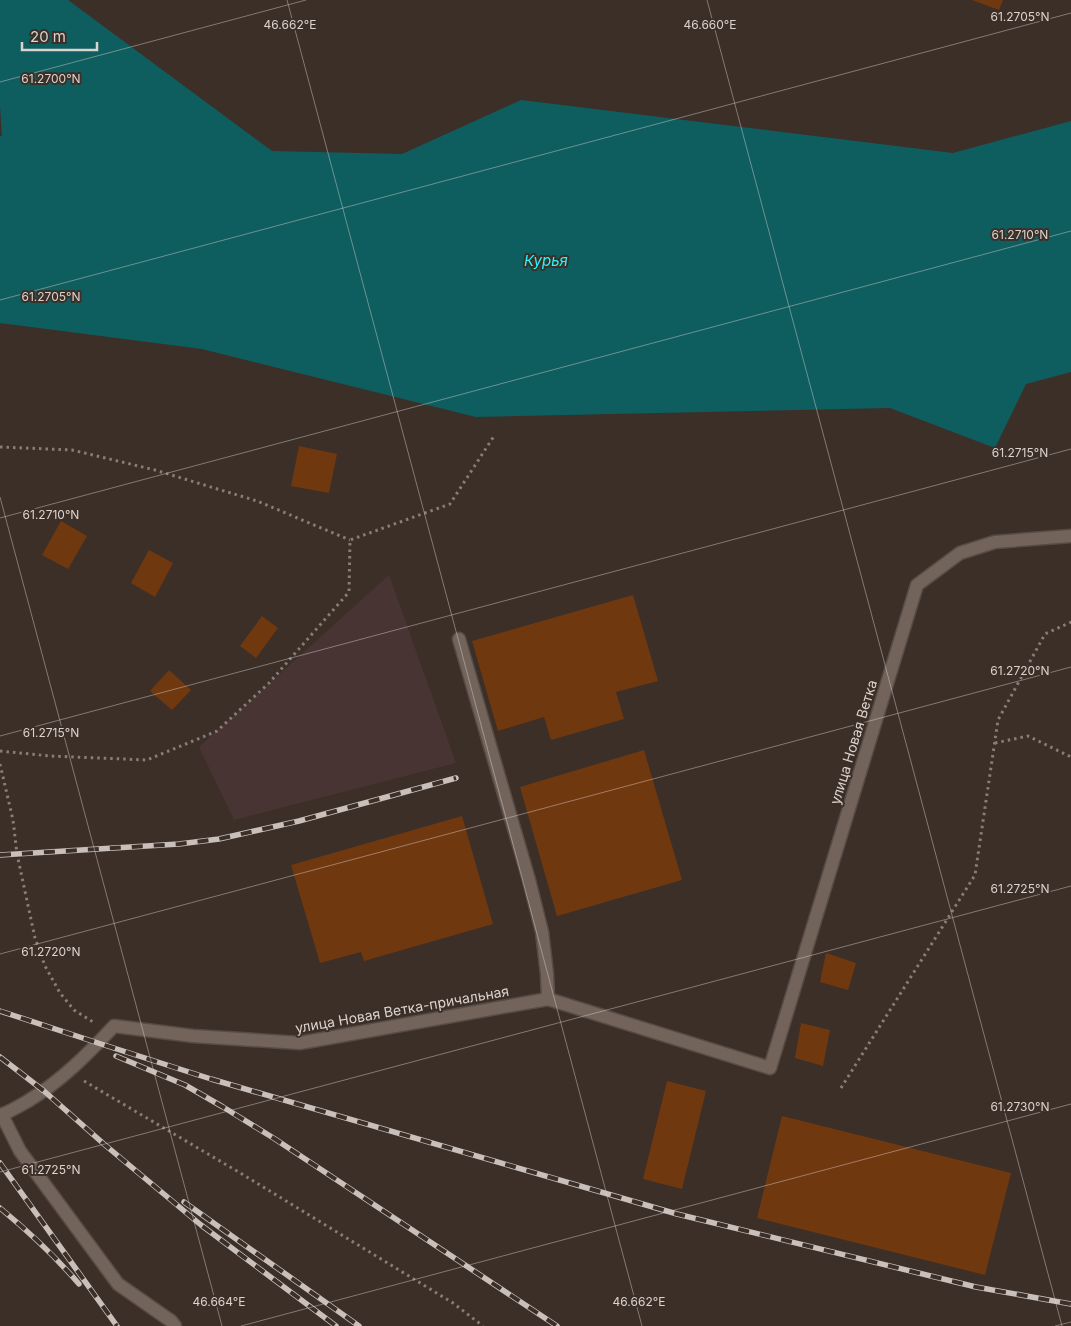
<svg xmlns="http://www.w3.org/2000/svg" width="1071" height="1326" font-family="Inter,sans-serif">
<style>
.commercial{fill:#493434}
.water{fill:#0e5e60}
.building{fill:#70380f}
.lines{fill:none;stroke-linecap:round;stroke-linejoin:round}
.minor-casing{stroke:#574c45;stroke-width:15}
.path{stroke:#887d77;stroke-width:3;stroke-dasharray:2.5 4;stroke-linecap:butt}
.minor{stroke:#73645b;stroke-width:12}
.rail-casing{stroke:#c9c0bb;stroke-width:5.5}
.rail{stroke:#3c2f28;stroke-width:4;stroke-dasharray:11;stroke-linecap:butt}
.ticks{fill:none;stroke:#dbd3ce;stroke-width:1;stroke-opacity:0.45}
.labels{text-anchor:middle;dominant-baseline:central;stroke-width:4;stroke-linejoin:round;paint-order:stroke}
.street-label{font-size:14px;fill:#dbd3ce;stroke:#3c2f28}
.water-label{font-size:15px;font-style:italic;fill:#22f8fd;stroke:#3c2f28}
.ticks-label{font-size:12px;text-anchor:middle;fill:#dbd3ce;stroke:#3c2f28;stroke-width:4;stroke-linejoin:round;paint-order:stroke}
</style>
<rect width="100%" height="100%" fill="#3c2f28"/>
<polygon class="commercial" points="389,575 456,763 234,820 199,747"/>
<polygon class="water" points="0,0 68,0 272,151 402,154 521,100 953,153 1071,121 1071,372 1026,384 995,448 890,408 476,417 202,349 0,323 0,136 2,136 0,106"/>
<g class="building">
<polygon points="972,0 1003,0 999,10"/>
<polygon points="299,446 337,454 329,493 291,486"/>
<polygon points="61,521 87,536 68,569 42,555"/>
<polygon points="149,550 173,563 155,597 131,583"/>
<polygon points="633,595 658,681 616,692 624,719 551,740 544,717 498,731 472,641"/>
<polygon points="262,616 278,628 256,658 240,646"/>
<polygon points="169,670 191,690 172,710 150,691"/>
<polygon points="644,750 682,880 557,916 520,787"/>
<polygon points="462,816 493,924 364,961 361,952 320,963 291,865"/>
<polygon points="826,953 856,963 848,990 820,982"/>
<polygon points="801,1023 830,1030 823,1066 795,1058"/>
<polygon points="667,1081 706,1091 682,1189 643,1179"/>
<polygon points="782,1116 1011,1173 985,1275 757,1218"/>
</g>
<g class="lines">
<defs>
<g id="minor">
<polyline points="459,639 529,880 542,932 547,974 548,999"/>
<path d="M0,1115C10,1112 19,1106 28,1101C61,1081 87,1055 114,1026L193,1036L300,1043L548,999L770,1068L917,585L960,553L995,542L1071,536"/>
<polyline points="2,1115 20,1151 118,1284 171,1321 175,1326"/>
</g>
</defs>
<use href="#minor" class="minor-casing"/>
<g class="path">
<polyline points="0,447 72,450 155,470 257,501 350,540"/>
<polyline points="995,743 1028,736 1071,757"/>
<polyline points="0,751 50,756 147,760 217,731 269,683 349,592 350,540 450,504 494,436"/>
<polyline points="0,764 13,820 17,854 35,938 45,966 60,993 74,1010 93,1022"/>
<polyline points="84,1081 242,1174 453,1303 483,1326"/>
<polyline points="841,1088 975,875 998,720 1045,634 1071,622"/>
</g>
<use href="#minor" class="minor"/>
<defs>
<g id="rail">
<polyline points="0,855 179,844 219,839 299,821 456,778"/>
<polyline points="0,1011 98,1043 211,1079 677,1214 976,1287 1071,1304"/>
<polyline points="116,1056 185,1085 223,1107 275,1139 557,1326"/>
<polyline points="0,1057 44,1091 105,1145 201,1225 336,1326"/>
<polyline points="0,1163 117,1326"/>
<polyline points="184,1202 359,1326"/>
<path d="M0,1208C28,1231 55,1256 79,1284"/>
</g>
</defs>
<use href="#rail" class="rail-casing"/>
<use href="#rail" class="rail"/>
</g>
<path class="ticks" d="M287,0L642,1326M707,0L1062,1326M0,82L306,0M0,300L1071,13M0,497L222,1326M0,518L1071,231M0,736L1071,449M0,954L1071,667M0,1172L1071,886M241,1326L1071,1104M1055,1326L1071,1322"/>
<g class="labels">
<g class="street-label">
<text transform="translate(853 742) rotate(-73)">улица Новая Ветка</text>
<text transform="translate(402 1009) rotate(-10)">улица Новая Ветка-причальная</text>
</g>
<g class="water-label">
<text x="546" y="260">Курья</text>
</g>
</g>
<g class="ticks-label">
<text x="1020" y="21">61.2705°N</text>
<text x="290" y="29">46.662°E</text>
<text x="710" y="29">46.660°E</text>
<text x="51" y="83">61.2700°N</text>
<text x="1020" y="239">61.2710°N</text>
<text x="51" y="301">61.2705°N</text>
<text x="1020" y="457">61.2715°N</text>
<text x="51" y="519">61.2710°N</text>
<text x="1020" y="675">61.2720°N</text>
<text x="51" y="737">61.2715°N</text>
<text x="1020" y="893">61.2725°N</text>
<text x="51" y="956">61.2720°N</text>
<text x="1020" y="1111">61.2730°N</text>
<text x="51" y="1174">61.2725°N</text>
<text x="219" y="1306">46.664°E</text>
<text x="639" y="1306">46.662°E</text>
</g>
<path d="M22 42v8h75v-8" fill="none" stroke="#dbd3ce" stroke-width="2.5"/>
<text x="30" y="42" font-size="15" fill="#dbd3ce" stroke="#3c2f28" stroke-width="4" paint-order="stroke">20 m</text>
</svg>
